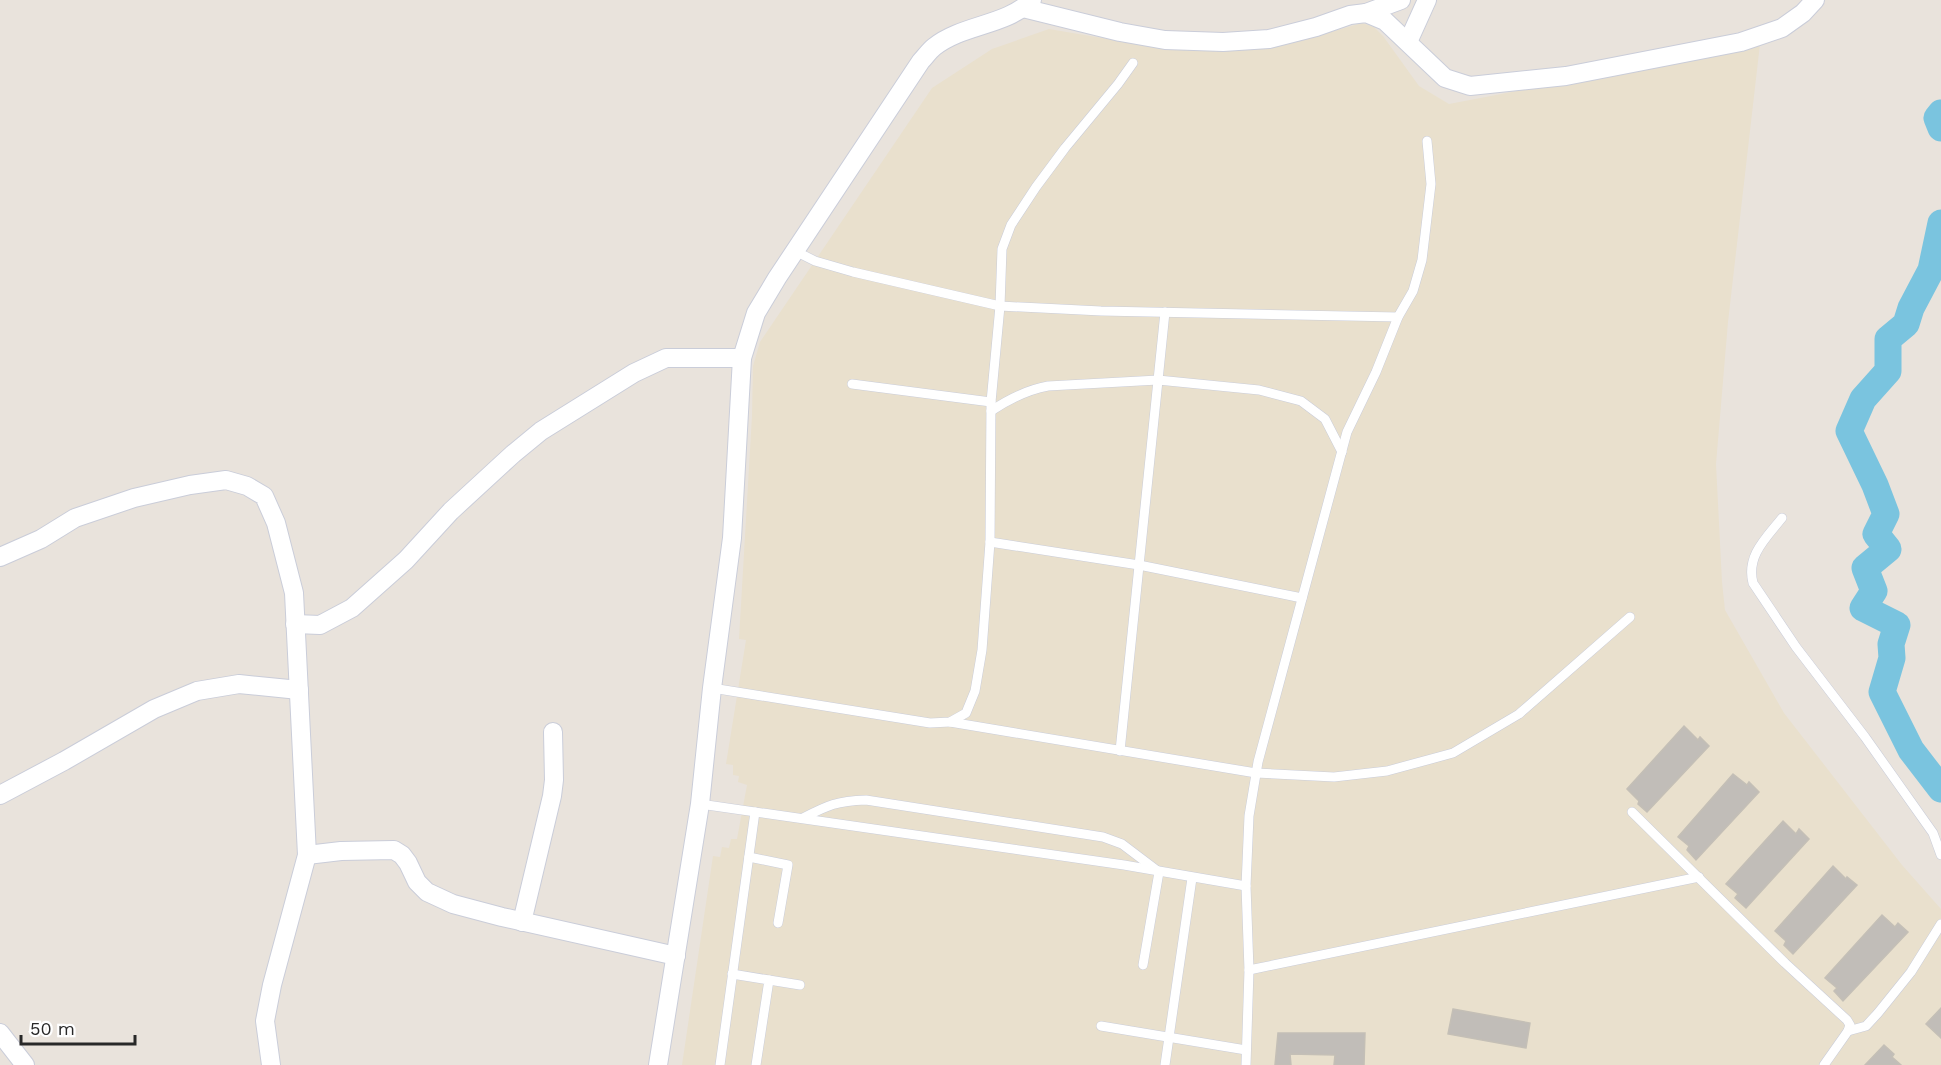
<svg xmlns="http://www.w3.org/2000/svg" width="1941" height="1065" font-family="'Work Sans',sans-serif">
<style>
.education{fill:#e9e0cd}
.lines{fill:none;stroke-linecap:round;stroke-linejoin:round}
.river{stroke:#7ac4df;stroke-width:27}
.building{fill:#c1bdb8;stroke:#c4bfb6;stroke-width:1.5}
.service-casing{stroke:#cacdd9;stroke-width:10}
.minor-casing{stroke:#cacdd9;stroke-width:20}
.service{stroke:#fff;stroke-width:9}
.minor{stroke:#fff;stroke-width:18}
</style>
<rect width="100%" height="100%" fill="#e9e3dc"/>
<polygon class="education" points="1362,23 1374,27 1383,36 1419,86 1449,104 1760,44 1728,322 1716,464 1722,582 1725,610 1784,713 1902,865 1941,909 1941,1065 682,1065 713,856 720,857 722,847 729,848 731,839 737,839 747,785 738,782 739,776 733,775 733,765 726,764 746,640 739,639 752,416 753,366 760,342 932,88 992,49 1049,29 1167,49 1289,44"/>
<g class="lines">
<g class="river">
<polyline points="1941,113 1937,118 1941,128"/>
<polyline points="1941,223 1931,270 1911,308 1906,324 1888,339 1888,371 1863,399 1849,431 1875,485 1886,514 1876,534 1888,549 1865,568 1874,591 1863,608 1897,625 1891,644 1892,658 1882,692 1911,750 1941,789"/>
</g>
</g>
<g class="building">
<polygon points="1684,726 1698,740 1700,737 1709,746 1647,812 1638,804 1639,801 1627,789"/>
<polygon points="1733,774 1747,785 1749,782 1759,792 1696,860 1687,850 1689,846 1678,837"/>
<polygon points="1783,821 1796,834 1799,829 1809,839 1746,908 1735,898 1738,894 1726,884"/>
<polygon points="1833,866 1846,879 1847,877 1857,885 1793,954 1784,945 1786,941 1775,931"/>
<polygon points="1882,915 1895,927 1898,923 1908,932 1843,1001 1834,991 1837,988 1825,978"/>
<polygon points="1941,1008 1941,1038 1926,1024"/>
<polygon points="1453,1009 1530,1023 1526,1048 1448,1034"/>
<polygon points="1278,1033 1365,1033 1364,1065 1334,1065 1335,1055 1290,1054 1291,1065 1275,1065"/>
<polygon points="1884,1045 1894,1054 1892,1057 1901,1065 1865,1065"/>
</g>
<g class="lines">
<defs>
<g id="service">
<polyline points="795,251 815,261 853,272 1000,306 1101,311 1398,317"/>
<polyline points="852,384 991,402"/>
<path d="M991,411C1009,399 1026,390 1048,386L1158,380L1259,390L1301,401L1325,419L1342,452"/>
<path d="M1782,518C1766,538 1746,556 1753,583L1796,647L1865,737L1933,833L1941,855"/>
<polyline points="990,542 1139,565 1302,598"/>
<polyline points="712,688 930,723 950,722 966,713 975,691 982,650 990,542 991,402 1000,306 1002,249 1011,225 1036,187 1065,148 1118,84 1133,63"/>
<polyline points="950,722 1256,773 1334,777 1387,771 1453,753 1519,714 1630,617"/>
<polyline points="1120,751 1165,312"/>
<polyline points="700,804 1124,865 1246,886"/>
<polyline points="1632,812 1785,963 1847,1020 1850,1025 1848,1031 1824,1065"/>
<path d="M803,818C828,805 837,801 866,800L1103,837L1122,844L1159,872L1143,965"/>
<polyline points="749,857 788,865 778,923"/>
<polyline points="1249,970 1699,877"/>
<polyline points="732,974 769,980 756,1065"/>
<polyline points="769,980 800,985"/>
<polyline points="1101,1026 1246,1050"/>
<polyline points="1848,1031 1866,1026 1878,1013 1911,972 1941,924"/>
<polyline points="720,1065 755,812"/>
<polyline points="1165,1065 1192,878"/>
<polyline points="1246,1065 1249,970 1246,886 1249,816 1258,762 1347,432 1376,372 1398,317 1413,291 1422,260 1431,184 1427,141"/>
</g>
<g id="minor">
<polyline points="1023,8 1120,32 1165,40 1223,42 1269,39 1316,27 1350,15 1366,13 1385,21 1445,78 1470,86 1566,76 1741,42 1782,28 1803,13 1815,0"/>
<polyline points="1366,13 1401,0"/>
<polyline points="1408,42 1427,0"/>
<polyline points="0,557 41,539 75,518 134,498 190,485 226,480 247,486 264,496 276,523 294,593 307,855 272,985 265,1021 271,1065"/>
<polyline points="295,624 320,625 352,608 406,560 451,511 513,454 541,431 634,373 666,358 742,358"/>
<polyline points="0,795 64,761 154,709 197,691 239,684 299,690"/>
<polyline points="307,855 341,851 394,850 402,855 408,863 417,882 427,892 453,904 502,917 676,956"/>
<polyline points="522,922 552,796 554,780 553,732"/>
<polyline points="0,1033 25,1065"/>
<path d="M658,1065L700,804L712,688L732,538L742,358L756,313L777,278L921,61C925,57 929,51 934,47C963,24 1006,26 1032,0"/>
</g>
</defs>
<use href="#service" class="service-casing"/>
<use href="#minor" class="minor-casing"/>
<use href="#service" class="service"/>
<use href="#minor" class="minor"/>
</g>
<path d="M21 1035v9h114v-9" fill="none" stroke="#282828" stroke-width="3"/>
<text x="30" y="1035" font-size="18" fill="#282828" stroke="#ffffff" stroke-width="4.5" paint-order="stroke">50 m</text>
</svg>
